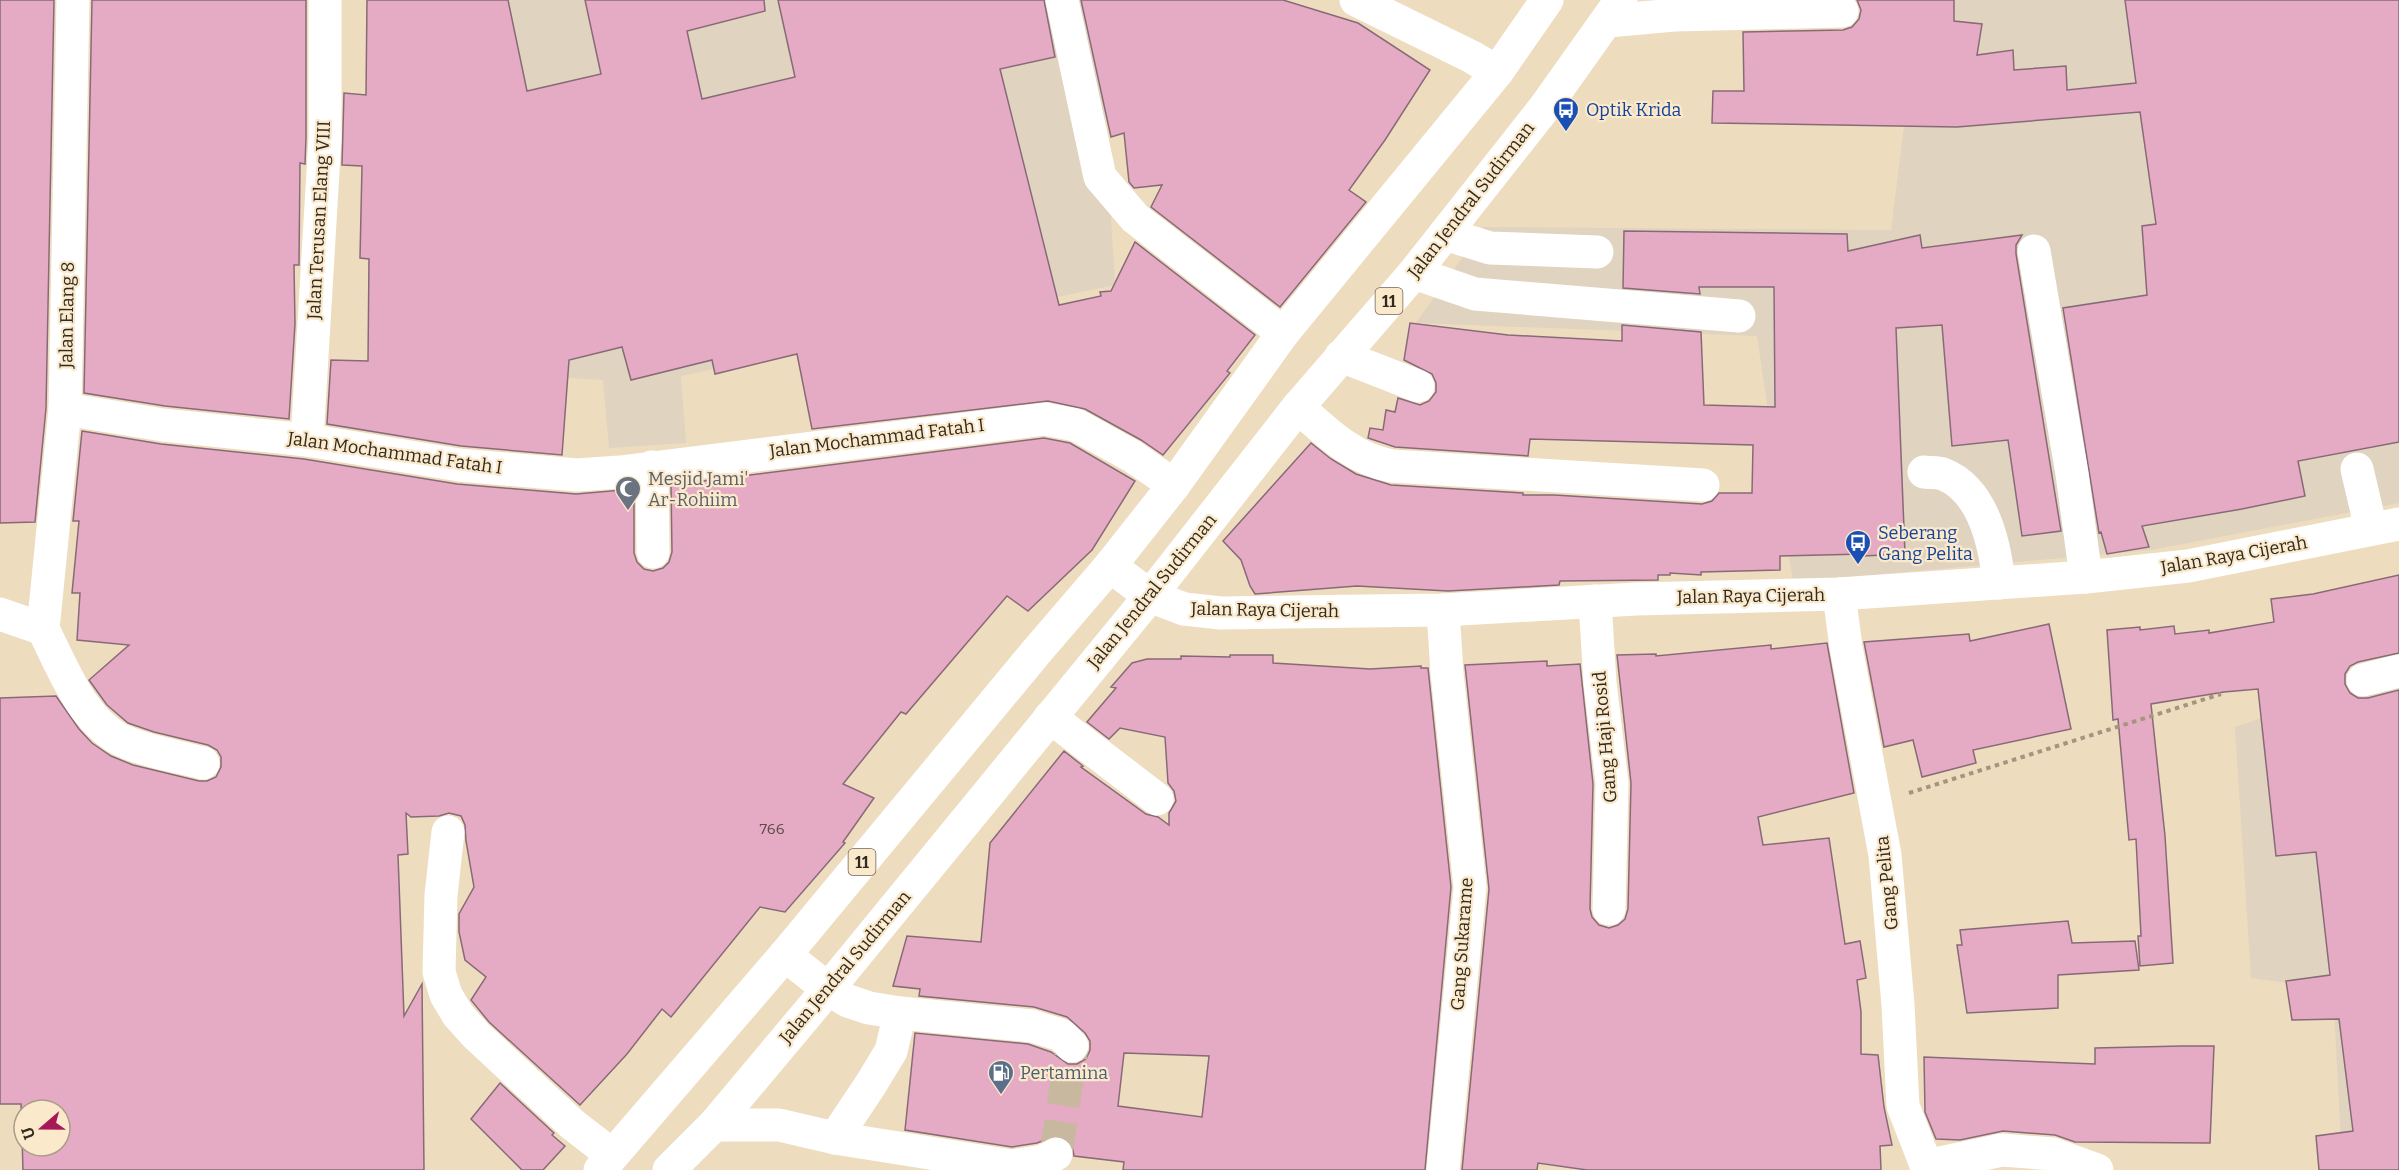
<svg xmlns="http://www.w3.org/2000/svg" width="2399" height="1170" font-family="Bitter,serif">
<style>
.industrial{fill:#e0d3bf}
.building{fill:#e6abc4;stroke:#886a77;stroke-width:1.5;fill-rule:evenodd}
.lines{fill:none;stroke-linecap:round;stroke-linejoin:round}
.minor-tunnel{stroke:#c8b89f;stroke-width:33;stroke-dasharray:33 16;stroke-linecap:butt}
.path{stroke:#a39580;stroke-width:4;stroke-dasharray:4.5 4.5;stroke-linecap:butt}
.minor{stroke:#fff;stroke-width:33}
.major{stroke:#fff;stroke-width:33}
.highway{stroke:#fff;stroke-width:33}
.labels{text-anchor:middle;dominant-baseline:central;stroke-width:4.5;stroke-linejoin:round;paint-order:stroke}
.number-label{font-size:15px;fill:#5e4a49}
.shield{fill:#fbe9cc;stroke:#6e6354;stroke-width:1.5}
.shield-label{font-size:16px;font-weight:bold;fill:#312a20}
.transit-label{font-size:18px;fill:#164399;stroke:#fbe9cc;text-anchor:start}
.street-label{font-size:18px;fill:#312a20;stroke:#fbe9cc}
.worship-label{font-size:18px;fill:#5b616d;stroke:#fbe9cc;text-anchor:start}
.service-label{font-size:18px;fill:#4e5e75;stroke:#fbe9cc;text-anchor:start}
</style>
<rect width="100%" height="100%" fill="#eedcbf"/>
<g class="industrial">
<polygon points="476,0 1098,0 1115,285 681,376 686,443 609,448 603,380 462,371"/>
<polygon points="1920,0 2399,0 2399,503 2151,550 1793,582 1757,336 1416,323 1484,227 1891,230"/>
<polygon points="2399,671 2399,1170 2319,1170 2317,1143 2341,1144 2333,989 2251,978 2235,727"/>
</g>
<g class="building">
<polygon points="0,0 54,0 46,408 35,522 0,523"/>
<polygon points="92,0 306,0 306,137 305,164 300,163 299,265 294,265 295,324 289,419 165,406 84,393"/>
<polygon points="367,0 508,0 527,91 601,74 585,0 764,0 765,11 687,31 702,99 795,77 778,0 1044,0 1055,57 1000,69 1059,305 1101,296 1100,292 1111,291 1135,242 1255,335 1227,371 1230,373 1163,455 1141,440 1085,409 1048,401 812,429 797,354 715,374 712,360 631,380 622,347 569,360 562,455 461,446 327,424 331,360 368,361 369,259 360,258 362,166 342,165 344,93 366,95"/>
<polygon points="1081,0 1283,0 1358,23 1430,70 1385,140 1349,190 1366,202 1280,307 1151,207 1162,185 1134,188 1129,182 1124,133 1111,137"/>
<polygon points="1857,0 1954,0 1954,21 1982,24 1977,55 2013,50 2014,70 2066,66 2067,90 2136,83 2125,0 2399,0 2399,442 2298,461 2305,496 2242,509 2142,526 2149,547 2107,554 2101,532 2099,533 2063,308 2147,295 2142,226 2156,224 2140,112 1957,127 1712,123 1713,91 1744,91 1743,32 1843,30 1852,27 1859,19 1861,10"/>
<polygon points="1624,231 1847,234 1848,251 1920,235 1922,248 2022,235 2016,245 2016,254 2061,531 2022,536 2008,440 1952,446 1942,325 1896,328 1905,554 1863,556 1863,554 1780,556 1780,570 1701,572 1701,575 1670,573 1670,575 1658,575 1658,580 1560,581 1559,585 1448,591 1357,586 1255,594 1250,586 1241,560 1223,541 1311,443 1331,459 1356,474 1391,485 1523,493 1523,495 1554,495 1702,504 1712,501 1719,493 1752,493 1753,445 1530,439 1528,456 1395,447 1368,438 1370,428 1383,430 1386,410 1395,412 1398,398 1420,405 1429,401 1436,392 1436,383 1432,374 1404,360 1410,323 1508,335 1622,341 1622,325 1701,332 1704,405 1775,407 1774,287 1699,287 1700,294 1623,288"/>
<path d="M82,431L161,444L304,459L457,484L576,494L634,489V553L637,562L644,569L653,571L663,568L669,562L672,552L671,485L1044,438L1070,443L1135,481L1092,550L1028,611L1007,596L906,714L901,712L843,784L874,798L843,842L845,843L785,912L760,907L671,1017L662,1009L627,1054L580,1105L489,1022L471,1000L486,977L465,960L459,932V914L474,887L466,841L465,825L461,816L449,813L439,816L411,817L406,813L408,854L398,855L404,1016L422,984L424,1170H23L21,1104H0V698L56,696L79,729L92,743L111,756L133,765L199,781H207L216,777L221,767V757L217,750L208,745L154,732L128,723L107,705L89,680L129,645L77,640L80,593H72L79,521H73ZM24,1110H60V1146H24Z"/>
<polygon points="2399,575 2399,653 2358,662 2350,666 2345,674 2345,684 2350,693 2358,698 2368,698 2399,690 2399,1170 2319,1170 2316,1136 2353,1131 2339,1019 2292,1020 2286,981 2330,975 2316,852 2276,856 2258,689 2224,692 2151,704 2165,836 2173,963 2140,966 2138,936 2141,936 2136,839 2129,840 2118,719 2113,720 2107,630 2140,627 2140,630 2174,626 2175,634 2209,630 2209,633 2274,622 2271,599 2313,594"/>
<polygon points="2049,624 2071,729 1973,750 1976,763 1922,777 1913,740 1884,747 1864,642 1969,634 1970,641"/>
<polygon points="1827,643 1854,793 1758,817 1763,845 1829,838 1845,944 1860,941 1866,978 1857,980 1861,1012 1861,1054 1878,1055 1884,1107 1892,1145 1880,1146 1881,1170 1587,1170 1538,1163 1537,1170 1462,1170 1489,889 1465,665 1547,661 1547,666 1580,664 1593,784 1590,909 1592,917 1599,925 1609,928 1618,925 1625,919 1628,909 1631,783 1617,655 1656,654 1656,656 1771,645 1771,649"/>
<path d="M1230,655H1273V663L1370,669L1421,666V668H1428L1451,887L1425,1170H1123L1124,1162L1074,1156L1072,1145L1065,1138L1057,1135L1037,1143L1012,1147L905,1130L915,1033L1028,1044L1051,1052L1068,1064H1077L1086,1059L1090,1050V1041L1085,1033L1067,1017L1034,1007L919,996L920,989L893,986L907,936L981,942L990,843L1064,751L1083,766L1081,767L1146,814L1158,817L1169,825V813L1176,801L1174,791L1168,783L1165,737L1120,728L1109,739L1087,722L1116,688L1111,687L1132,663L1147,659H1181V656L1230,657ZM1124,1053L1209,1056L1202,1117L1118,1106Z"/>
<polygon points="2068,921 2072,943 2135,941 2139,970 2058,975 2058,1008 1967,1013 1957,945 1962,945 1960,930"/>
<polygon points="2182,1046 2214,1046 2210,1143 2075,1142 2055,1135 2003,1131 1960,1140 1936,1139 1925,1112 1924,1057 2095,1064 2095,1048"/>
<polygon points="500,1083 554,1133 552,1135 565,1146 543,1170 522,1170 471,1119"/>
</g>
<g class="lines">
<polyline class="minor-tunnel" points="1056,1154 1072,1046"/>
<polyline class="path" points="1909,793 2221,694"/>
<g class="minor">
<polyline points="1062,0 1100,177 1135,218 1283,333"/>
<polyline points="1356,0 1472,57 1497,72"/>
<polyline points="1608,21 1674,15 1842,11"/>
<polyline points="1445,234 1490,248 1597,252"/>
<polyline points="2034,251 2072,474 2086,577"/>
<polyline points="1414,273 1475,294 1739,316"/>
<polyline points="1341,356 1418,386"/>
<path d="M1298,407C1326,432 1353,459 1392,466L1703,485"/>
<polyline points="65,409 163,425 307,440 459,465 577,475 620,472 1045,419 1076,425 1132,456 1174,485"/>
<polyline points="307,440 325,138 325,0"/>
<polyline points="652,467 653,552"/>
<polyline points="2357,469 2371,529"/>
<path d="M1924,472C1929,473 1937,472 1943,474C1984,490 1995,545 1999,583"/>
<polyline points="1839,594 1846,647 1885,855 1898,1005 1903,1106 1928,1170"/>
<polyline points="1595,601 1600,683 1612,783 1609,909"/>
<polyline points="1443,610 1447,673 1470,887 1443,1170"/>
<path d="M0,614L43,629C62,666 80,717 119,739C142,751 178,756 203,763"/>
<polyline points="43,629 65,409 73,0"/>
<polyline points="2363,680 2399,671"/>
<polyline points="1050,717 1157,799"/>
<polyline points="448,832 441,895 439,972 446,995 458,1015 476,1035 572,1124 612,1155"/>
<polyline points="828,989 848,1001 869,1008 900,1013 1032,1026 1061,1035 1072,1046"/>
<polyline points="714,1125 779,1125 835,1138 1012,1166 1043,1161 1056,1154"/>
<polyline points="835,1138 871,1084 891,1051 900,1013"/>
<polyline points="1926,1166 2002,1150 2053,1154 2097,1170"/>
</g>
<polyline class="major" points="1110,566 1150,596 1184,609 1221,613 1443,610 1636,599 1839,594 2086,577 2188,566 2399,524"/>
<g class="highway">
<polyline points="785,955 828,989"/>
<polyline points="600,1170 785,955 1037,651 1110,566 1174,485 1283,333 1497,72 1547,0"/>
<polyline points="669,1170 714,1125 828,989 1150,596 1298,407 1414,273 1545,107 1621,0"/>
</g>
</g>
<defs>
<symbol id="bus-pin" viewBox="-11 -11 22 30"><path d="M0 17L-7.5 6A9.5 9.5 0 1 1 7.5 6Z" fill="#1a4fb4" stroke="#fbe9cc"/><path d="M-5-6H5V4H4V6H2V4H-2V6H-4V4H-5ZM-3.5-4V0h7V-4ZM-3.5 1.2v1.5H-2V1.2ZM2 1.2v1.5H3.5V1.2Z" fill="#fff"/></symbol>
<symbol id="mosque-pin" viewBox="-11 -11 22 30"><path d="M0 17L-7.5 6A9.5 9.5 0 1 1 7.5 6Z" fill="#6b7280" stroke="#fbe9cc"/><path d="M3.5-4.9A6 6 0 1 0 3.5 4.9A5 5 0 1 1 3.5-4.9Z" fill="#fff"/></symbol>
<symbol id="fuel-pin" viewBox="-11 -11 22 30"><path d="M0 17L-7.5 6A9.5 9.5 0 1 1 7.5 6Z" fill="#5c6f8a" stroke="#fbe9cc"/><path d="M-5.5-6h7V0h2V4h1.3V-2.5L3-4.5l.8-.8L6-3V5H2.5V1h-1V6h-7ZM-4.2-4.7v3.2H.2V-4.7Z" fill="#fff"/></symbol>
</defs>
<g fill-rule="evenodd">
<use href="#bus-pin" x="1551" y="95" width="30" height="40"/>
<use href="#mosque-pin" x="613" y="474" width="30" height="40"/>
<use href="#bus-pin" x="1843" y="528" width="30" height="40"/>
<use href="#fuel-pin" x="986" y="1058" width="30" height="40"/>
</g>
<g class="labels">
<g class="number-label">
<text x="772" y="829">766</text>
</g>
<g class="shield">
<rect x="1375.5" y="288" width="27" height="26" rx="4.5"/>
<rect x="848.5" y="849" width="27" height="26" rx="4.5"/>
</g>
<g class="shield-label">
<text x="1389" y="301">11</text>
<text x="862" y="862">11</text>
</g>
<g class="transit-label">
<text x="1586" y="110">Optik Krida</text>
<text x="1878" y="533">Seberang<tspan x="1878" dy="21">Gang Pelita</tspan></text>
</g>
<g class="street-label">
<text transform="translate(1471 200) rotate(-52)">Jalan Jendral Sudirman</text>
<text transform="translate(319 220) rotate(-87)">Jalan Terusan Elang VIII</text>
<text transform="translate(67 315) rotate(-89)">Jalan Elang 8</text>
<text transform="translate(877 438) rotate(-7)">Jalan Mochammad Fatah I</text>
<text transform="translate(395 453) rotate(8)">Jalan Mochammad Fatah I</text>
<text transform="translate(2234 555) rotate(-10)">Jalan Raya Cijerah</text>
<text transform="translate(1152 591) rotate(-51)">Jalan Jendral Sudirman</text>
<text transform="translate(1751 596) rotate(-1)">Jalan Raya Cijerah</text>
<text transform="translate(1265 610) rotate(1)">Jalan Raya Cijerah</text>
<text transform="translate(1605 737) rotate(-95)">Gang Haji Rosid</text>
<text transform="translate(1887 883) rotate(-96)">Gang Pelita</text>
<text transform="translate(1462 944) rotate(-86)">Gang Sukarame</text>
<text transform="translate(845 967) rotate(-50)">Jalan Jendral Sudirman</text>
</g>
<g class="worship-label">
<text x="648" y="479">Mesjid Jami'<tspan x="648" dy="21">Ar-Rohiim</tspan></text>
</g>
<g class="service-label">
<text x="1020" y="1073">Pertamina</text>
</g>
</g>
<g transform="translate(42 1128) rotate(250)"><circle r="28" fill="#fbe9cc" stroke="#aa9d87" stroke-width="1.5"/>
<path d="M0-4.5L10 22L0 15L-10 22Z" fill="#a71858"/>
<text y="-9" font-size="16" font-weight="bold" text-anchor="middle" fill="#312a20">U</text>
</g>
</svg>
